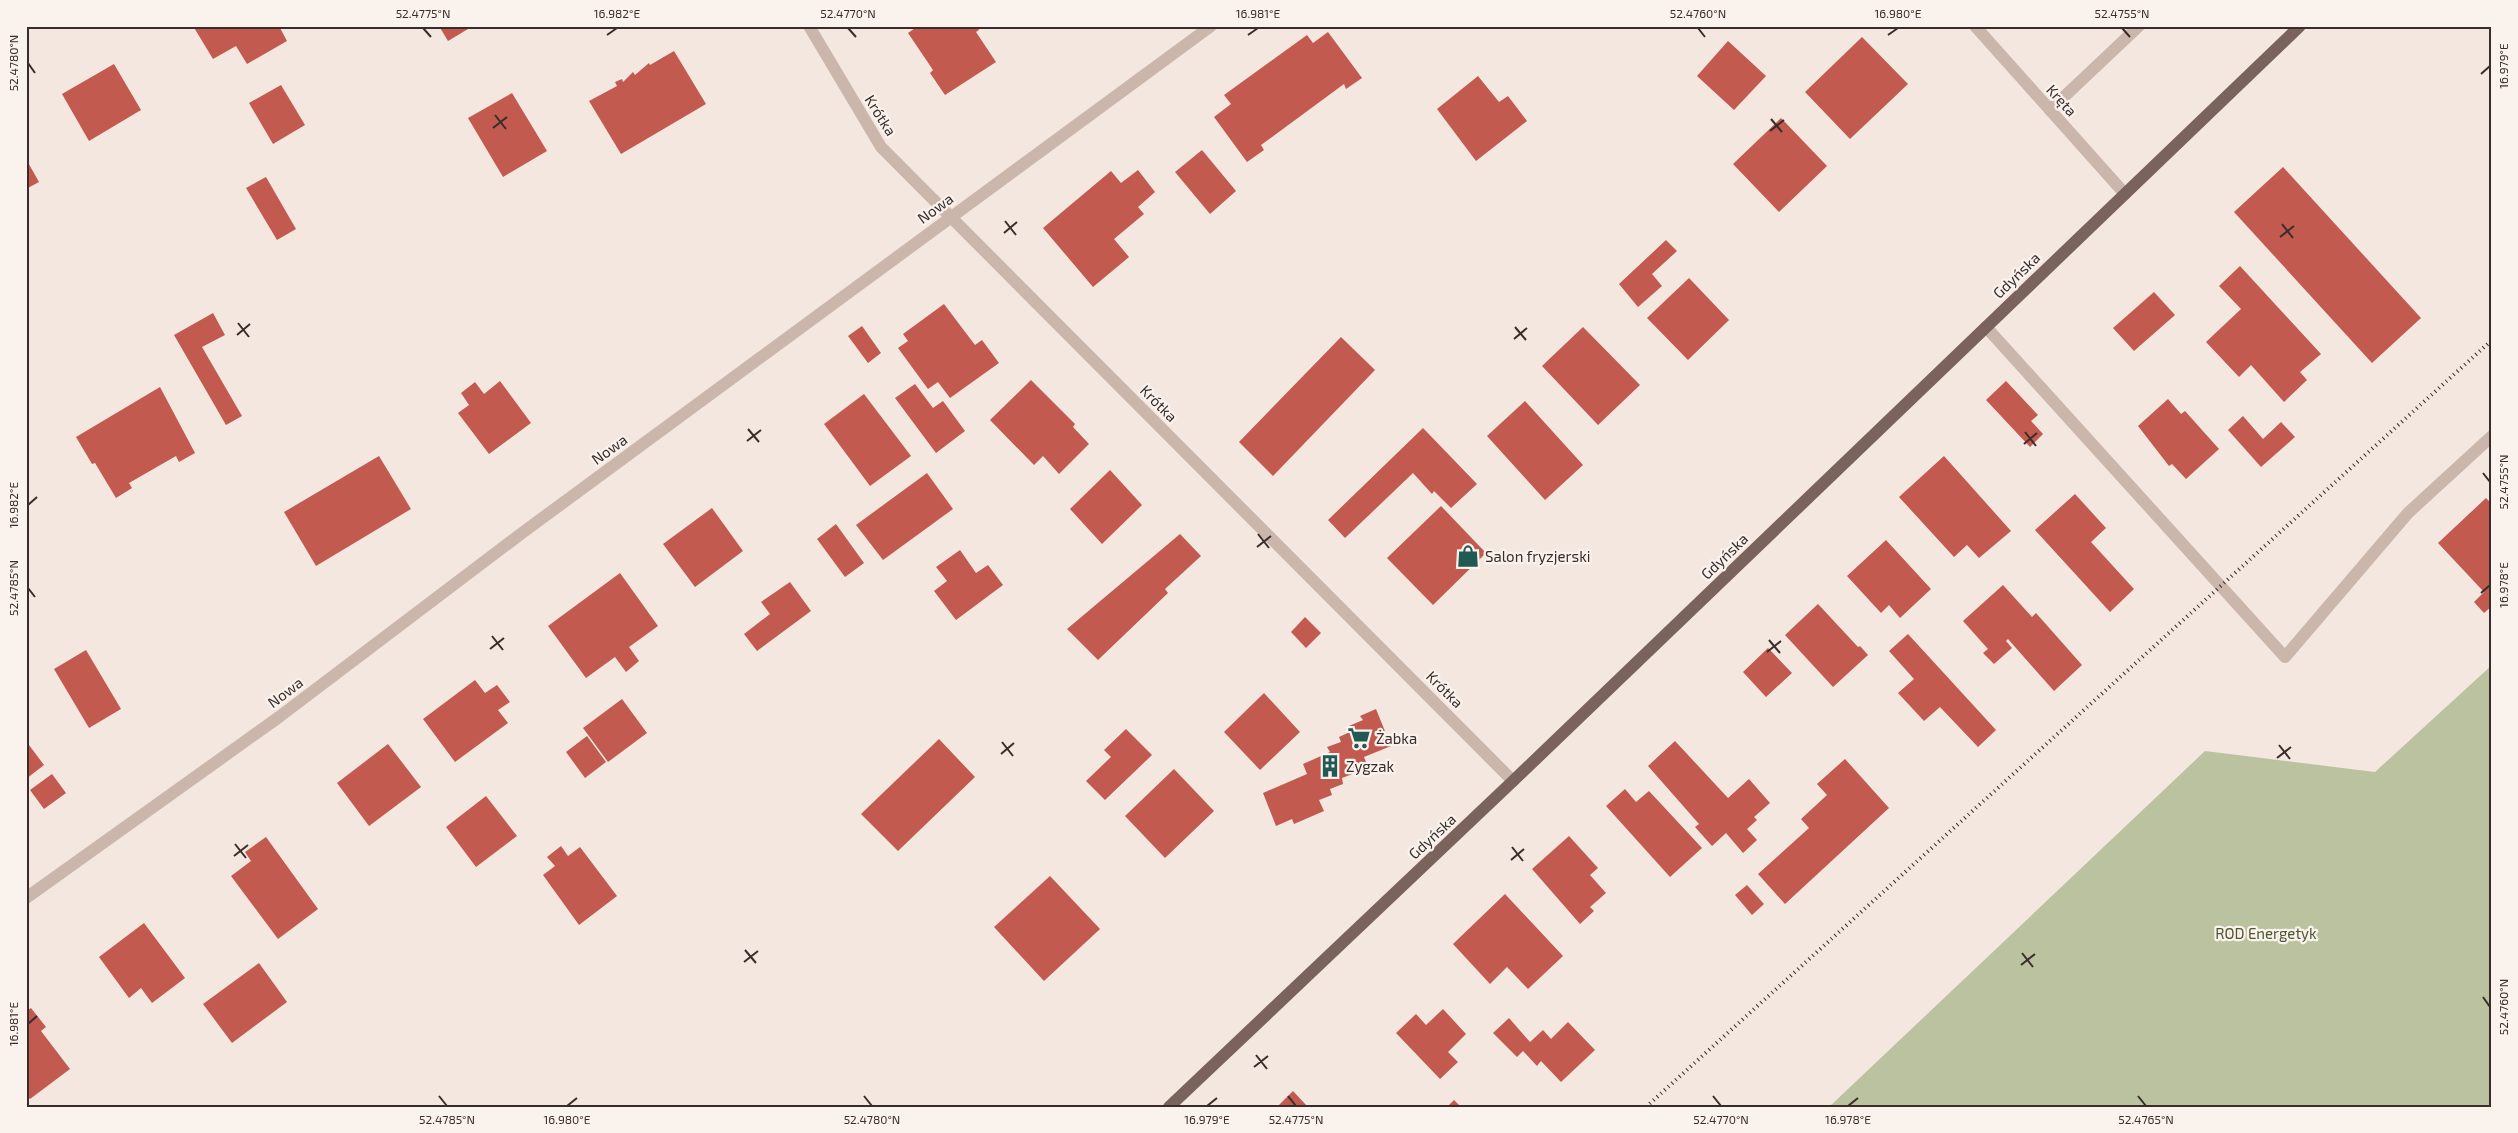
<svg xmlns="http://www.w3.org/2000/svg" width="2518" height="1133" font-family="'Exo 2',sans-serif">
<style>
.green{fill:#bbc2a0}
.building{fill:#c25a4f}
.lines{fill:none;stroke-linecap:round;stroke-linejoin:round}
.minor{stroke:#cbb6ac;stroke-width:12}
.major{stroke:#7a625d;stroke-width:12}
.rail{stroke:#392d2b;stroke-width:4;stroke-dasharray:1 4;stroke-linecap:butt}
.ticks{fill:none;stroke:#392d2b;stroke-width:2}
.labels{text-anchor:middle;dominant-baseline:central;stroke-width:4.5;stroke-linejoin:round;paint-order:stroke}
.street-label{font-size:15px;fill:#392d2b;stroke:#faf2ed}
.poi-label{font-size:15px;fill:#392d2b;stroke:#faf2ed;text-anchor:start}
.park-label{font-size:15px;fill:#4e572f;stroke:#faf2ed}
.neatline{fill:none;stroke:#392d2b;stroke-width:2}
.ticks-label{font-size:12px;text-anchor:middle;fill:#392d2b}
</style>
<rect width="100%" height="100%" fill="#f3e7e0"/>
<polygon class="green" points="2492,665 2492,1107 1829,1107 2205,751 2375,772"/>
<g class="building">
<polygon points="193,26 279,26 287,41 247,64 236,46 213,59"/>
<polygon points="439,26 473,26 448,41"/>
<polygon points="918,26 977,26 979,30 976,32 996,62 945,95 930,73 933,70 908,33"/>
<polygon points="1328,32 1362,78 1346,89 1344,84 1261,145 1264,150 1247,162 1214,117 1231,104 1224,95 1307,35 1313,43"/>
<polygon points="1862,37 1908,84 1850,139 1805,92"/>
<polygon points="1728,41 1766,76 1734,110 1697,76"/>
<polygon points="674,51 706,104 621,154 589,101 617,86 615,82 622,79 623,82 633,72 635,75 649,63 650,65"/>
<polygon points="114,64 141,110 89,141 62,94"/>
<polygon points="1478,76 1499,102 1508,96 1527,121 1476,161 1437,109"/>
<polygon points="281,85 305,125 273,144 249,103"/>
<polygon points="512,93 547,151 503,177 468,118"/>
<polygon points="1781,118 1827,166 1779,212 1733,164"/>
<polygon points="1202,150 1236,191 1210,214 1175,172"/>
<polygon points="26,159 39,182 26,189"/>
<polygon points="2283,167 2421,318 2372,363 2234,212"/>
<polygon points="1138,170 1155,192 1138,207 1144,214 1114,239 1129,257 1093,287 1043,228 1111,171 1121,183"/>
<polygon points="266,177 296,229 277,240 246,188"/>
<polygon points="1666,240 1677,251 1652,274 1662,286 1638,307 1619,284"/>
<polygon points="2240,266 2321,354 2300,372 2307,380 2284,402 2251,365 2239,377 2206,342 2241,309 2219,286"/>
<polygon points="1689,278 1729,320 1688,360 1647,318"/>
<polygon points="2154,292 2175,315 2134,351 2113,328"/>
<polygon points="944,304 975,345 982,340 999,363 950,398 938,382 928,389 898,348 908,341 903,334"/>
<polygon points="213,313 225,335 202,347 242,416 226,425 174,335"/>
<polygon points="862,326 881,353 868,363 848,336"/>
<polygon points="1583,327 1640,385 1598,425 1542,366"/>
<polygon points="1341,337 1375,370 1273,476 1239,442"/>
<polygon points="1031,380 1075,424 1073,427 1089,444 1059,474 1043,456 1034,465 990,420"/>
<polygon points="500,381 531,423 489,454 458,413 469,405 461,393 475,382 484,394"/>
<polygon points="2006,381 2038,415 2031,421 2043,434 2030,447 1986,400"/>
<polygon points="915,384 933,408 943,401 965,431 936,453 895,398"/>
<polygon points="160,387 195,453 179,462 176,456 129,483 132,488 116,498 95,463 92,464 76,437"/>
<polygon points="864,394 911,456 870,486 824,424"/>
<polygon points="2168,399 2181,414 2185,411 2219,449 2186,479 2172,464 2169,466 2138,426"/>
<polygon points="1525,401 1583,465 1545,500 1487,436"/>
<polygon points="2243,416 2263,439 2281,422 2295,437 2261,467 2228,430"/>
<polygon points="1423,428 1477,484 1451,508 1434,491 1432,494 1413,473 1345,538 1328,520"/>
<polygon points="379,456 411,509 316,566 284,512"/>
<polygon points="1944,456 2011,531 1979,558 1967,545 1954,557 1899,497"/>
<polygon points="1110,470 1142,505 1102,544 1070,509"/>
<polygon points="927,473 953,509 883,560 856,525"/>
<polygon points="2075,494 2106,528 2091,542 2134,589 2110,612 2035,530"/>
<polygon points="2486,498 2492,504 2492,606 2484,613 2474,602 2484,592 2438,543"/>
<polygon points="1441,506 1486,553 1433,605 1387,558"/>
<polygon points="712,508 743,551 695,587 663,544"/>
<polygon points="836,524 864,563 845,577 817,539"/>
<polygon points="1180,534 1201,556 1165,589 1168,593 1098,660 1067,629"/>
<polygon points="1886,540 1931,589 1900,618 1889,605 1881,613 1847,576"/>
<polygon points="960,550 976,573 988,565 1003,585 956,620 934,591 947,581 936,567"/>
<polygon points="620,573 658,626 629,647 639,661 626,672 615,657 586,678 548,626"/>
<polygon points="790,582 811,611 757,651 744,634 770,614 761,602"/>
<polygon points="2003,585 2032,617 2036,613 2082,665 2054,691 2008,639 2006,641 2012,648 1994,664 1983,653 1988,649 1963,621"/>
<polygon points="1818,604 1858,647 1860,646 1868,655 1833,687 1785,635"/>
<polygon points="1305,617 1321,633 1306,648 1291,632"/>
<polygon points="1908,634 1996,730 1978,747 1940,707 1924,721 1898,693 1914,679 1889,651"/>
<polygon points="1768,648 1792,673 1766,697 1743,672"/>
<polygon points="86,650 121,709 89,728 54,669"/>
<polygon points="475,680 485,693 497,685 510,702 498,710 508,723 455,762 423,719"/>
<polygon points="1264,693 1300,732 1260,770 1224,732"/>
<polygon points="622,699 647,733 608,762 583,728"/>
<polygon points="1376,709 1391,746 1364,757 1366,762 1352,768 1355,773 1342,778 1343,784 1330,789 1332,795 1319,800 1324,811 1294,824 1292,819 1276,826 1263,793 1307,774 1303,764 1330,752 1327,747 1341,742 1339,737 1352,731 1349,726 1363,720 1360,716"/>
<polygon points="1126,729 1152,755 1105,800 1086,781 1111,757 1104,750"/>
<polygon points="587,736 606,762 585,778 566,752"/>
<polygon points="939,739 975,777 898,851 861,814"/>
<polygon points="26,741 44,765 26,779"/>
<polygon points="1675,741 1728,798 1749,779 1770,803 1754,817 1757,820 1747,829 1757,840 1743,853 1726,833 1712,846 1695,827 1699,824 1648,766"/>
<polygon points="388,744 421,787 369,826 337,783"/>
<polygon points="1845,759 1889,808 1785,904 1758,874 1809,828 1801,819 1827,795 1817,784"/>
<polygon points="1174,769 1214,811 1165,858 1125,816"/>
<polygon points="52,774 66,793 44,809 30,790"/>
<polygon points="1625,789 1636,802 1649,791 1702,848 1670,877 1606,806"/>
<polygon points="486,796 517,836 476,867 446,827"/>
<polygon points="1569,836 1598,868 1590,875 1606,893 1590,907 1594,911 1580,924 1532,869"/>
<polygon points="266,837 318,909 278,939 231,876 251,861 245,852"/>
<polygon points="561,846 568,856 580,847 617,896 579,925 543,875 555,866 547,857"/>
<polygon points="1050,876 1100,929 1044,981 994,927"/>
<polygon points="1747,885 1764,904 1752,915 1735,895"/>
<polygon points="1505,894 1563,956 1528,989 1507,967 1490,984 1453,944"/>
<polygon points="144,923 185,978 152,1003 141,988 129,998 99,957"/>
<polygon points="259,963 287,1002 232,1043 203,1004"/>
<polygon points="31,1008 46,1027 41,1031 70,1069 30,1099 26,1094 26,1011"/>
<polygon points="1443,1009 1466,1034 1448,1052 1458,1062 1440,1079 1396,1033 1416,1014 1426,1025"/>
<polygon points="1509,1018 1530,1042 1543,1030 1551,1039 1568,1022 1595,1050 1561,1082 1541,1061 1537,1066 1523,1051 1517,1057 1493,1033"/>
<polygon points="1293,1091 1308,1107 1277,1107"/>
<polygon points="1454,1100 1461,1107 1447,1107"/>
</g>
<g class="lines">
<g class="minor">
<polyline points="809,26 881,147 1513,781"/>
<polyline points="1975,26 2125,194"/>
<polyline points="2050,110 2139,26"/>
<polyline points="1986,327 2285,657 2408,513 2492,436"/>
<polyline points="26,898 279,717 522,533 1211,26"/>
</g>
<polyline class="major" points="1169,1107 1513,781 2300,26"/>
<polyline class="rail" points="1646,1107 2492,340"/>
</g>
<path class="ticks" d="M423,28L431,37M848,28L856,37M1698,28L1705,37M2122,28L2130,37M607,35L617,28M1248,35L1258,28M1888,35L1898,28M28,63L35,73M2481,74L2490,66M495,115L506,129M1771,119L1782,132M493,128L507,117M1770,131L1784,120M1005,221L1016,235M2282,224L2293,238M1004,233L1017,222M2280,237L2294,226M238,323L249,337M1515,327L1526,340M237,335L250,324M1514,339L1527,328M748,429L759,442M2025,432L2036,446M747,441L761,430M2024,444L2037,433M2483,473L2490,482M28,505L37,497M1258,534L1269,548M1257,547L1271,536M28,588L35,597M2481,593L2490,585M492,636L503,650M1769,640L1780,653M490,649L504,638M1767,652L1781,641M1002,742L1013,756M2279,745L2290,759M1001,754L1014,743M2277,758L2291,747M235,844L246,858M1512,847L1523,861M234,856L248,845M1511,860L1524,849M745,950L756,963M2022,953L2033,967M744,962L758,951M2021,965L2035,954M2483,997L2490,1007M28,1024L37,1016M1256,1055L1267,1069M1254,1067L1268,1056M439,1096L447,1106M864,1096L872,1106M1288,1096L1296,1106M1713,1096L1721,1106M2138,1096L2146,1106M567,1106L577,1098M1207,1106L1217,1098M1848,1106L1858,1098"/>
<defs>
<symbol id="shop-bare" viewBox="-9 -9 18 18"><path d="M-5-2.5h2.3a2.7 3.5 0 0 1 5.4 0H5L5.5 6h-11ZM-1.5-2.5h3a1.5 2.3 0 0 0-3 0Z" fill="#215a55" stroke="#faf2ed" stroke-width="2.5" paint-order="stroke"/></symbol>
<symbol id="supermarket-bare" viewBox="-9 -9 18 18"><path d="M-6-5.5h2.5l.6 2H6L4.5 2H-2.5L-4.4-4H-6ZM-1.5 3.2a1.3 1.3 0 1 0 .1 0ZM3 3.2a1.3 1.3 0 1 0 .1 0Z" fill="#215a55" stroke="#faf2ed" stroke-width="2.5" paint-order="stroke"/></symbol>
<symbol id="building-bare" viewBox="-9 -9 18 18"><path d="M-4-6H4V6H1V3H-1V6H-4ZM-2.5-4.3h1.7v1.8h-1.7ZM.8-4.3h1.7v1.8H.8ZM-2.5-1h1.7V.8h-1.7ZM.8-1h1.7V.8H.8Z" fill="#215a55" stroke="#faf2ed" stroke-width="2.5" paint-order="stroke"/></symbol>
</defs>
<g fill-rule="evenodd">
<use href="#shop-bare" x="1452" y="540" width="32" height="32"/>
<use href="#supermarket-bare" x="1343" y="722" width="32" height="32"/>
<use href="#building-bare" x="1314" y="750" width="32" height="32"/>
</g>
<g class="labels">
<g class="street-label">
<text transform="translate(2062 100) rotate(48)">Kręta</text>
<text transform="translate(881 115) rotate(58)">Krótka</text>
<text transform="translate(935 208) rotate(-36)">Nowa</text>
<text transform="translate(2016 275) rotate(-44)">Gdyńska</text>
<text transform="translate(1159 403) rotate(45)">Krótka</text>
<text transform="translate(609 449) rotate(-36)">Nowa</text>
<text transform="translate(1724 556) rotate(-44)">Gdyńska</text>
<text transform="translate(1445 689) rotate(45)">Krótka</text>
<text transform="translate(285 692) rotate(-37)">Nowa</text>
<text transform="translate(1432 836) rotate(-43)">Gdyńska</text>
</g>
<g class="poi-label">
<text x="1485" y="556">Salon fryzjerski</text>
<text x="1376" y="738">Żabka</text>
<text x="1346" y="766">Zygzak</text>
</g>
<g class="park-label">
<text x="2266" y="933">ROD Energetyk</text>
</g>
</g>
<rect width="2518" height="1133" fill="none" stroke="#faf2ed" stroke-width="55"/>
<rect x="28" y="28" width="2462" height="1078" class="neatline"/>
<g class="ticks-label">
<text x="423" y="18">52.4775°N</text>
<text x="617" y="18">16.982°E</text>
<text x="848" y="18">52.4770°N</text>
<text x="1258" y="18">16.981°E</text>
<text x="1698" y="18">52.4760°N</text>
<text x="1898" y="18">16.980°E</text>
<text x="2122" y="18">52.4755°N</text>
<text transform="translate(14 63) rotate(-90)" y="4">52.4780°N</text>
<text transform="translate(2504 66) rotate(-90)" y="4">16.979°E</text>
<text transform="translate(2504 482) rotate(-90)" y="4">52.4755°N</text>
<text transform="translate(14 505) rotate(-90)" y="4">16.982°E</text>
<text transform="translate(2504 585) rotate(-90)" y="4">16.978°E</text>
<text transform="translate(14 588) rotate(-90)" y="4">52.4785°N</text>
<text transform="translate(2504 1007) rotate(-90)" y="4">52.4760°N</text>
<text transform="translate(14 1024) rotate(-90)" y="4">16.981°E</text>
<text x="447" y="1124">52.4785°N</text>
<text x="567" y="1124">16.980°E</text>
<text x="872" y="1124">52.4780°N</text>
<text x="1207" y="1124">16.979°E</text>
<text x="1296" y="1124">52.4775°N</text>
<text x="1721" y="1124">52.4770°N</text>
<text x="1848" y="1124">16.978°E</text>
<text x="2146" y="1124">52.4765°N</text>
</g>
</svg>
